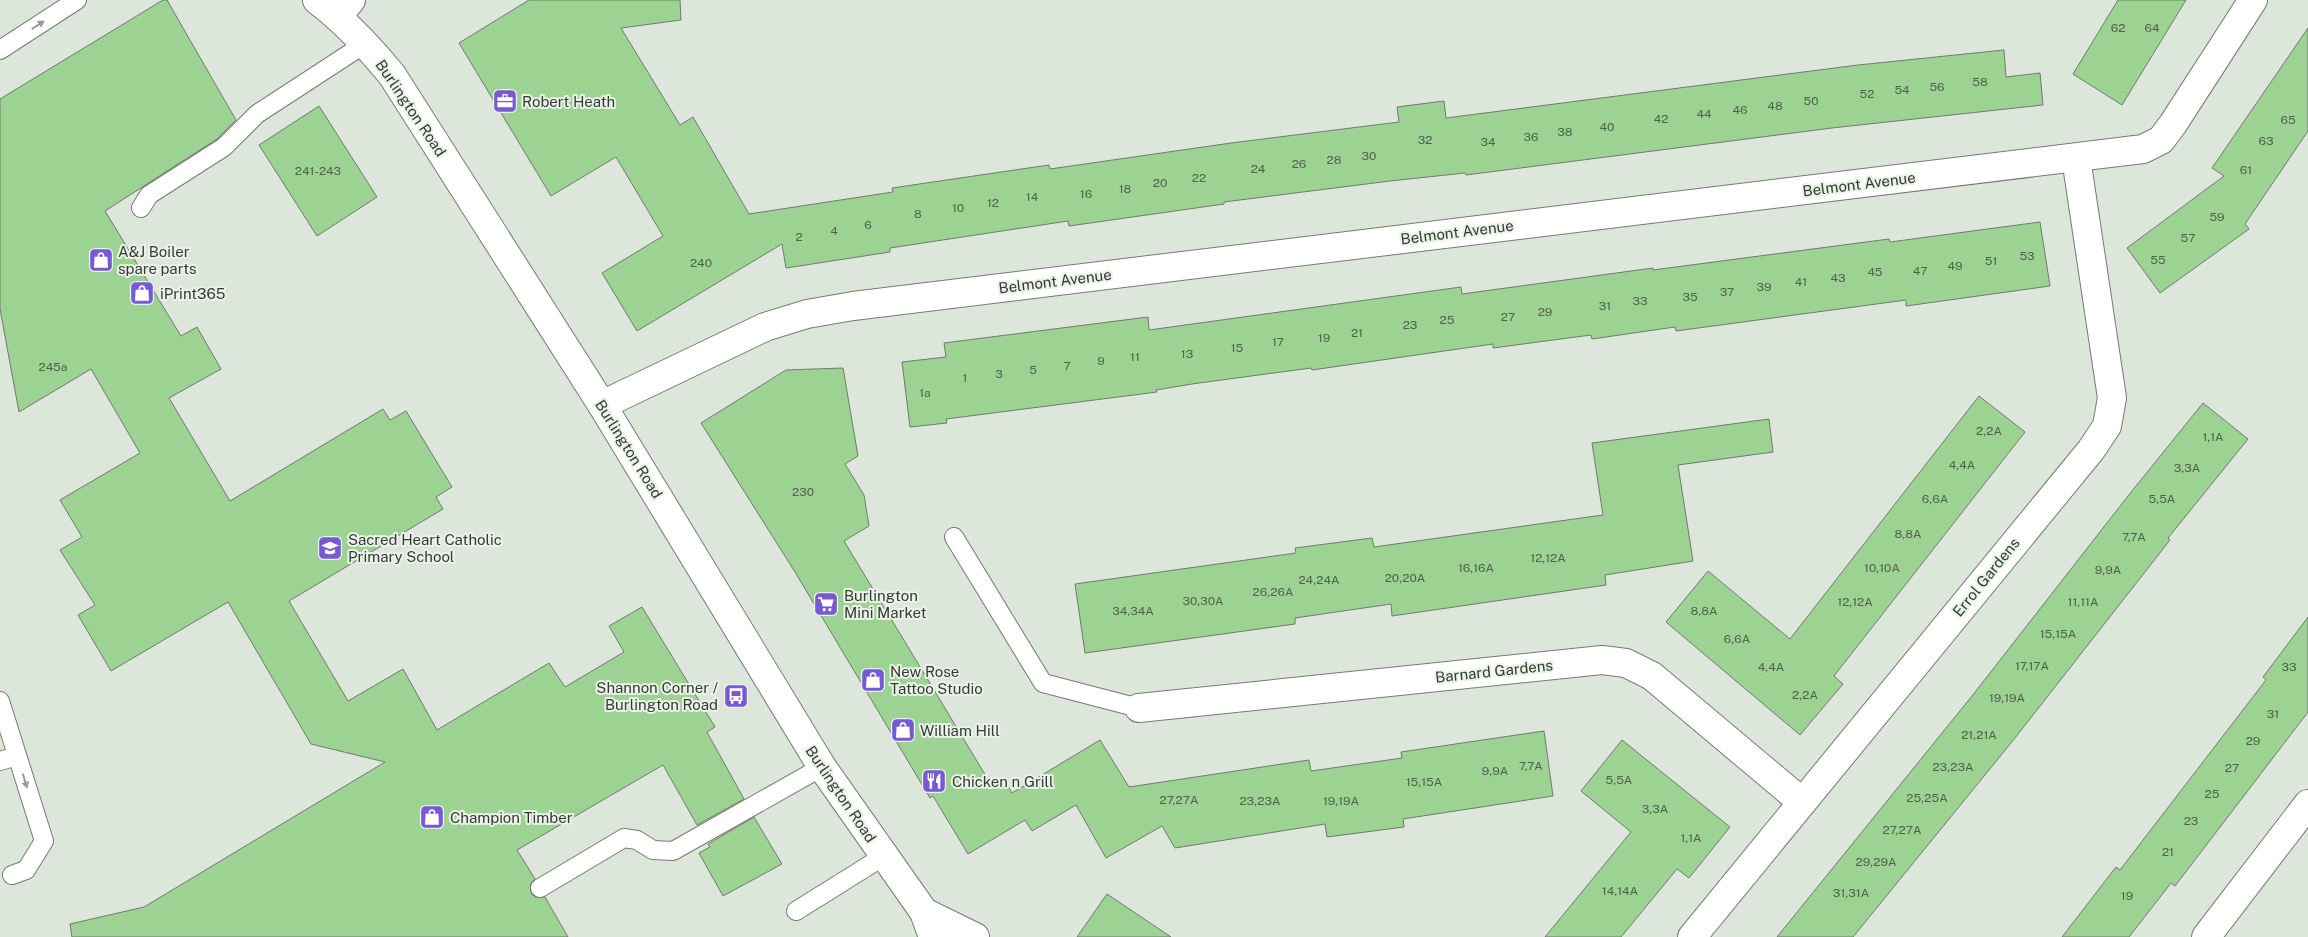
<svg xmlns="http://www.w3.org/2000/svg" width="2308" height="937" font-family="'Public Sans',sans-serif">
<style>
.building{fill:#9cd292;stroke:#717970}
.lines{fill:none;stroke-linecap:round;stroke-linejoin:round}
.lane-casing{stroke:#747c72;stroke-width:20}
.street-casing{stroke:#747c72;stroke-width:30}
.secondary-casing{stroke:#747c72;stroke-width:30}
.lane{stroke:#fff;stroke-width:18}
.street{stroke:#fff;stroke-width:28}
.secondary{stroke:#fff;stroke-width:28}
.oneway{fill:#9a9c9a}
.labels{text-anchor:middle;dominant-baseline:central;stroke-width:4;stroke-linejoin:round;paint-order:stroke}
.number-label{font-size:12px;fill:#50604c}
.poi-label{font-size:15px;fill:#363a35;stroke:#eaf3e8;text-anchor:start}
.street-label{font-size:15px;fill:#363a35;stroke:#eaf3e8}
</style>
<rect width="100%" height="100%" fill="#dde6db"/>
<g class="building">
<polygon points="163,0 167,0 236,120 217,139 105,211 181,336 197,327 221,369 169,398 230,501 383,409 390,420 406,411 452,487 436,497 443,509 289,601 348,701 403,669 437,730 549,663 565,687 624,652 609,626 642,607 715,727 707,732 744,799 697,825 663,765 517,850 535,879 531,883 531,893 535,897 545,897 568,937 72,937 70,924 144,907 385,762 311,744 228,602 111,671 78,615 95,605 60,550 82,537 60,500 140,453 91,369 19,412 0,309 0,99"/>
<polygon points="529,0 680,0 681,20 621,28 680,125 693,117 749,214 893,192 892,188 1049,165 1050,169 1231,143 1399,122 1397,107 1444,101 1446,118 1858,65 2004,50 2006,77 2040,73 2043,105 1832,128 1466,175 1465,173 1390,181 1224,202 1224,204 1069,226 1068,221 890,248 890,252 786,268 782,244 637,331 602,273 663,236 616,157 551,196 459,43"/>
<polygon points="2118,0 2186,0 2122,105 2073,74"/>
<polygon points="2308,28 2308,131 2245,224 2249,229 2160,293 2127,248 2224,176 2212,168"/>
<polygon points="319,106 377,197 317,236 259,145"/>
<polygon points="2040,222 2050,286 1906,306 1906,300 1676,331 1675,327 1592,339 1591,335 1493,348 1493,344 1312,370 1311,368 1192,384 1156,390 1157,392 946,419 947,423 910,427 902,362 946,357 944,343 1148,317 1149,330 1461,287 1462,294 1653,268 1653,270 1889,239 1890,242"/>
<polygon points="843,368 858,456 845,464 864,495 869,526 844,541 992,786 1004,779 1012,793 1100,740 1129,787 1309,760 1311,771 1402,758 1401,752 1544,731 1553,796 1403,819 1404,827 1327,837 1325,824 1175,848 1162,826 1106,858 1076,805 1032,831 1025,820 968,854 933,796 930,798 795,572 701,423 786,370"/>
<polygon points="1979,396 2025,432 1834,676 1843,684 1800,735 1666,622 1708,571 1790,639"/>
<polygon points="2203,403 2248,439 2168,538 2170,540 2015,738 1853,937 1777,937 1972,696 2128,496"/>
<polygon points="1769,419 1773,452 1678,465 1693,561 1605,575 1606,585 1392,616 1391,604 1295,618 1295,624 1085,653 1075,584 1296,553 1295,548 1372,538 1374,547 1603,515 1592,443"/>
<polygon points="2308,617 2308,712 2175,886 2171,883 2129,937 2062,937 2116,867 2120,870 2266,680 2263,677"/>
<polygon points="1622,740 1730,827 1689,878 1677,869 1621,937 1545,937 1631,832 1581,791"/>
<polygon points="754,817 782,864 723,896 699,853 710,847 708,844"/>
<polygon points="1107,894 1171,937 1077,937"/>
</g>
<g class="lines">
<defs>
<g id="lane">
<polyline points="0,50 77,0"/>
<polyline points="141,208 149,195 224,147 257,114 366,43"/>
<polyline points="954,537 1043,683 1139,708"/>
<polyline points="0,701 44,841 26,870 12,875"/>
<polyline points="0,761 17,756"/>
<polyline points="540,888 624,838 637,840 653,850 673,851 822,767"/>
<polyline points="796,911 884,856"/>
</g>
<g id="street">
<polyline points="338,16 351,0"/>
<polyline points="602,405 765,327 807,314 853,306 2143,149 2161,140 2173,124 2253,0"/>
<polyline points="1139,708 1602,660 1626,663 1652,676 1802,802"/>
<polyline points="1692,937 2091,450 2107,426 2112,398 2076,158"/>
<polyline points="2206,937 2308,804"/>
</g>
<g id="secondary">
<path d="M317,0C346,22 369,47 392,75L602,405L822,767L924,912L933,937"/>
<polyline points="924,912 975,937"/>
</g>
</defs>
<use href="#lane" class="lane-casing"/>
<use href="#street" class="street-casing"/>
<use href="#secondary" class="secondary-casing"/>
<use href="#lane" class="lane"/>
<use href="#street" class="street"/>
<use href="#secondary" class="secondary"/>
</g>
<defs><path id="oneway-solid" d="M-6-.8H1V-3.2L6.5 0L1 3.2V.8H-6Z" transform="scale(1.25)"/></defs>
<g class="oneway">
<use href="#oneway-solid" transform="translate(38 25) rotate(-33)"/>
<use href="#oneway-solid" transform="translate(25 781) rotate(73)"/>
</g>
<defs>
<symbol id="office-square" viewBox="-11 -11 22 22"><rect x="-9" y="-9" width="18" height="18" rx="4" fill="#7759d3" stroke="#eaf3e8"/><path d="M-6-3h4V-5.5h4V-3h4V5H-6ZM-1-4.5V-3h2v-1.5ZM-6 0V1H6V0Z" fill="#fff"/></symbol>
<symbol id="shop-square" viewBox="-11 -11 22 22"><rect x="-9" y="-9" width="18" height="18" rx="4" fill="#7759d3" stroke="#eaf3e8"/><path d="M-5-2.5h2.3a2.7 3.5 0 0 1 5.4 0H5L5.5 6h-11ZM-1.5-2.5h3a1.5 2.3 0 0 0-3 0Z" fill="#fff"/></symbol>
<symbol id="school-square" viewBox="-11 -11 22 22"><rect x="-9" y="-9" width="18" height="18" rx="4" fill="#7759d3" stroke="#eaf3e8"/><path d="M0-5L7-2L0 1L-7-2ZM-4 1L0 2.5L4 1V4Q0 6-4 4Z" fill="#fff"/></symbol>
<symbol id="supermarket-square" viewBox="-11 -11 22 22"><rect x="-9" y="-9" width="18" height="18" rx="4" fill="#7759d3" stroke="#eaf3e8"/><path d="M-6-5.5h2.5l.6 2H6L4.5 2H-2.5L-4.4-4H-6ZM-1.5 3.2a1.3 1.3 0 1 0 .1 0ZM3 3.2a1.3 1.3 0 1 0 .1 0Z" fill="#fff"/></symbol>
<symbol id="bus-square" viewBox="-11 -11 22 22"><rect x="-9" y="-9" width="18" height="18" rx="4" fill="#7759d3" stroke="#eaf3e8"/><path d="M-5-6H5V4H4V6H2V4H-2V6H-4V4H-5ZM-3.5-4V0h7V-4ZM-3.5 1.2v1.5H-2V1.2ZM2 1.2v1.5H3.5V1.2Z" fill="#fff"/></symbol>
<symbol id="restaurant-square" viewBox="-11 -11 22 22"><rect x="-9" y="-9" width="18" height="18" rx="4" fill="#7759d3" stroke="#eaf3e8"/><path d="M-5-6h1v4h1v-4h1v4h1v-4h1v5L-1.5 .5V6h-2V.5L-5-1ZM5-6V6H3V1.5H1.5Q1.5-4 5-6Z" fill="#fff"/></symbol>
</defs>
<g fill-rule="evenodd">
<use href="#office-square" x="491" y="87" width="28" height="28"/>
<use href="#shop-square" x="87" y="246" width="28" height="28"/>
<use href="#shop-square" x="128" y="279" width="28" height="28"/>
<use href="#school-square" x="316" y="534" width="28" height="28"/>
<use href="#supermarket-square" x="812" y="590" width="28" height="28"/>
<use href="#shop-square" x="859" y="666" width="28" height="28"/>
<use href="#bus-square" x="722" y="682" width="28" height="28"/>
<use href="#shop-square" x="889" y="716" width="28" height="28"/>
<use href="#restaurant-square" x="920" y="767" width="28" height="28"/>
<use href="#shop-square" x="418" y="803" width="28" height="28"/>
</g>
<g class="labels">
<g class="number-label">
<text x="2118" y="28">62</text>
<text x="2152" y="28">64</text>
<text x="1980" y="82">58</text>
<text x="1937" y="87">56</text>
<text x="1902" y="90">54</text>
<text x="1867" y="94">52</text>
<text x="1811" y="101">50</text>
<text x="1775" y="106">48</text>
<text x="1740" y="110">46</text>
<text x="1704" y="114">44</text>
<text x="1661" y="119">42</text>
<text x="2288" y="120">65</text>
<text x="1607" y="127">40</text>
<text x="1565" y="132">38</text>
<text x="1531" y="137">36</text>
<text x="1425" y="140">32</text>
<text x="2266" y="141">63</text>
<text x="1488" y="142">34</text>
<text x="1369" y="156">30</text>
<text x="1334" y="160">28</text>
<text x="1299" y="164">26</text>
<text x="1258" y="169">24</text>
<text x="2246" y="170">61</text>
<text x="318" y="171">241-243</text>
<text x="1199" y="178">22</text>
<text x="1160" y="183">20</text>
<text x="1125" y="189">18</text>
<text x="1086" y="194">16</text>
<text x="1032" y="197">14</text>
<text x="993" y="203">12</text>
<text x="958" y="208">10</text>
<text x="918" y="214">8</text>
<text x="2217" y="217">59</text>
<text x="868" y="225">6</text>
<text x="834" y="231">4</text>
<text x="799" y="237">2</text>
<text x="2188" y="238">57</text>
<text x="2027" y="256">53</text>
<text x="2158" y="260">55</text>
<text x="1991" y="261">51</text>
<text x="701" y="263">240</text>
<text x="1955" y="266">49</text>
<text x="1920" y="271">47</text>
<text x="1875" y="272">45</text>
<text x="1838" y="278">43</text>
<text x="1801" y="282">41</text>
<text x="1764" y="287">39</text>
<text x="1727" y="292">37</text>
<text x="1690" y="297">35</text>
<text x="1640" y="301">33</text>
<text x="1605" y="306">31</text>
<text x="1545" y="312">29</text>
<text x="1508" y="317">27</text>
<text x="1447" y="320">25</text>
<text x="1410" y="325">23</text>
<text x="1357" y="333">21</text>
<text x="1324" y="338">19</text>
<text x="1278" y="342">17</text>
<text x="1237" y="348">15</text>
<text x="1187" y="354">13</text>
<text x="1135" y="357">11</text>
<text x="1101" y="361">9</text>
<text x="1067" y="366">7</text>
<text x="53" y="367">245a</text>
<text x="1033" y="370">5</text>
<text x="999" y="374">3</text>
<text x="965" y="378">1</text>
<text x="925" y="393">1a</text>
<text x="1989" y="431">2,2A</text>
<text x="2213" y="437">1,1A</text>
<text x="1962" y="465">4,4A</text>
<text x="2187" y="468">3,3A</text>
<text x="803" y="492">230</text>
<text x="1935" y="499">6,6A</text>
<text x="2162" y="499">5,5A</text>
<text x="1908" y="534">8,8A</text>
<text x="2134" y="537">7,7A</text>
<text x="1548" y="558">12,12A</text>
<text x="1476" y="568">16,16A</text>
<text x="1882" y="568">10,10A</text>
<text x="2108" y="570">9,9A</text>
<text x="1405" y="578">20,20A</text>
<text x="1319" y="580">24,24A</text>
<text x="1273" y="592">26,26A</text>
<text x="1203" y="601">30,30A</text>
<text x="1855" y="602">12,12A</text>
<text x="2083" y="602">11,11A</text>
<text x="1133" y="611">34,34A</text>
<text x="1704" y="611">8,8A</text>
<text x="2058" y="634">15,15A</text>
<text x="1737" y="639">6,6A</text>
<text x="2032" y="666">17,17A</text>
<text x="1771" y="667">4,4A</text>
<text x="2289" y="667">33</text>
<text x="1805" y="695">2,2A</text>
<text x="2007" y="698">19,19A</text>
<text x="2273" y="714">31</text>
<text x="1979" y="735">21,21A</text>
<text x="2253" y="741">29</text>
<text x="1531" y="766">7,7A</text>
<text x="1953" y="767">23,23A</text>
<text x="2232" y="768">27</text>
<text x="1495" y="771">9,9A</text>
<text x="1619" y="780">5,5A</text>
<text x="1424" y="782">15,15A</text>
<text x="2212" y="794">25</text>
<text x="1927" y="798">25,25A</text>
<text x="1179" y="800">27,27A</text>
<text x="1260" y="801">23,23A</text>
<text x="1341" y="801">19,19A</text>
<text x="1655" y="809">3,3A</text>
<text x="2191" y="821">23</text>
<text x="1902" y="830">27,27A</text>
<text x="1691" y="838">1,1A</text>
<text x="2168" y="852">21</text>
<text x="1876" y="862">29,29A</text>
<text x="1620" y="891">14,14A</text>
<text x="1851" y="893">31,31A</text>
<text x="2127" y="896">19</text>
</g>
<g class="poi-label">
<text x="522" y="101">Robert Heath</text>
<text x="118" y="251">A&amp;J Boiler<tspan x="118" dy="17">spare parts</tspan></text>
<text x="160" y="293">iPrint365</text>
<text x="348" y="539">Sacred Heart Catholic<tspan x="348" dy="17">Primary School</tspan></text>
<text x="844" y="595">Burlington<tspan x="844" dy="17">Mini Market</tspan></text>
<text x="890" y="671">New Rose<tspan x="890" dy="17">Tattoo Studio</tspan></text>
<text x="718" y="687" text-anchor="end">Shannon Corner /<tspan x="718" dy="17">Burlington Road</tspan></text>
<text x="920" y="730">William Hill</text>
<text x="952" y="781">Chicken n Grill</text>
<text x="450" y="817">Champion Timber</text>
</g>
<g class="street-label">
<text transform="translate(411 108) rotate(56)">Burlington Road</text>
<text transform="translate(1859 184) rotate(-7)">Belmont Avenue</text>
<text transform="translate(1457 232) rotate(-7)">Belmont Avenue</text>
<text transform="translate(1055 281) rotate(-7)">Belmont Avenue</text>
<text transform="translate(629 449) rotate(58)">Burlington Road</text>
<text transform="translate(1986 577) rotate(-51)">Errol Gardens</text>
<text transform="translate(1494 671) rotate(-6)">Barnard Gardens</text>
<text transform="translate(841 794) rotate(56)">Burlington Road</text>
</g>
</g>
</svg>
